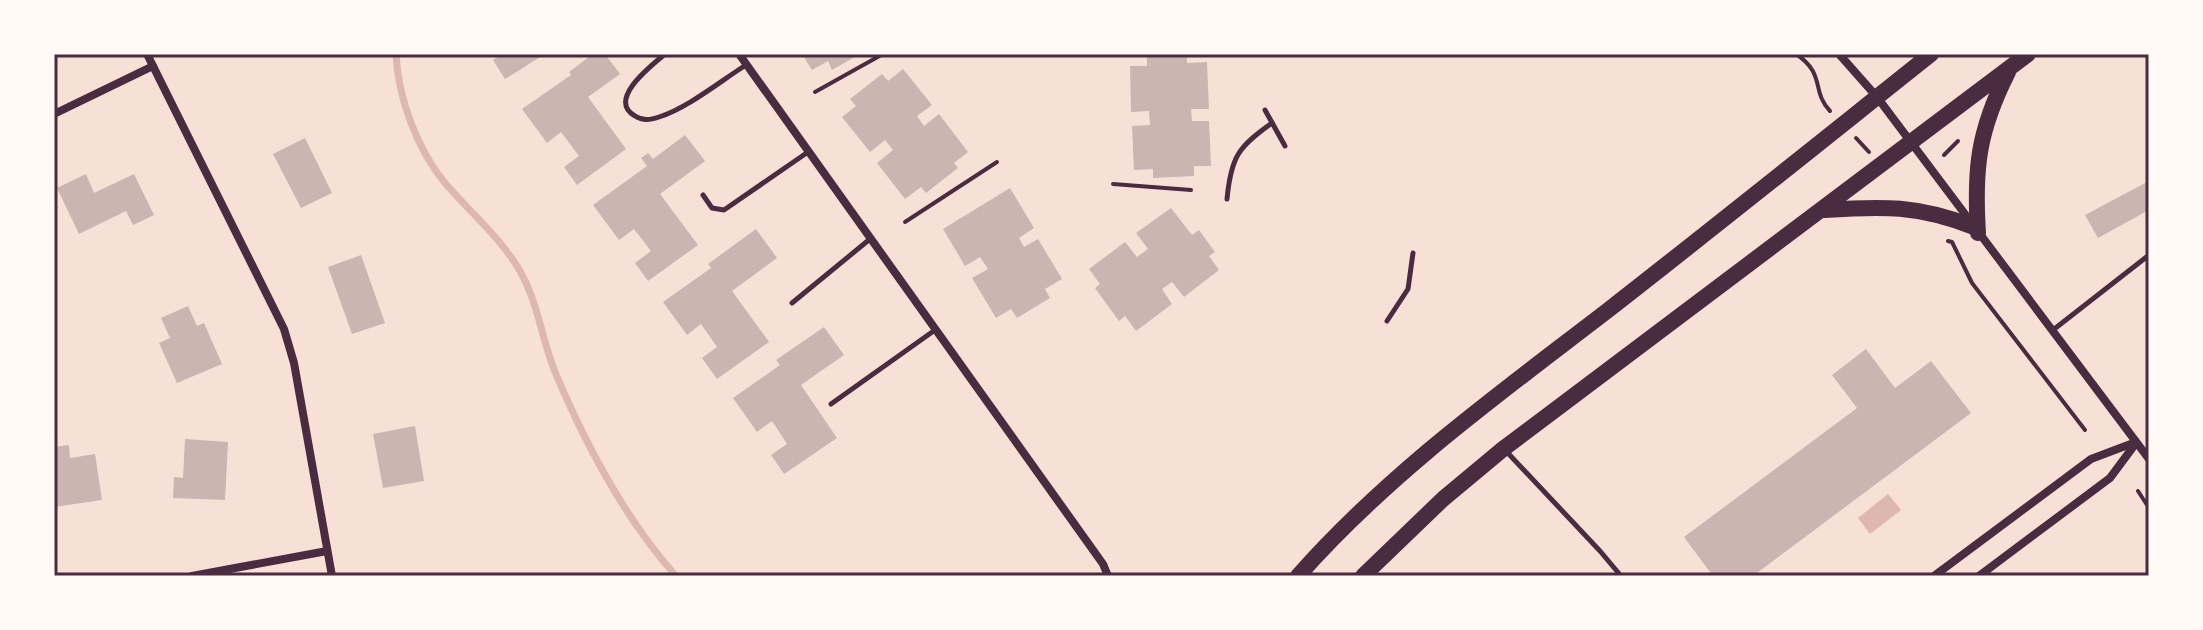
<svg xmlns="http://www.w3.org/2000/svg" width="2203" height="630" font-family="'Open Sans',sans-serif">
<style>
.water{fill:#dcb8b0}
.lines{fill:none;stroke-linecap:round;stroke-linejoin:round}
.stream{stroke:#dcb8b0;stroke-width:7}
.building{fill:#ccb4b1}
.path{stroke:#4a2c40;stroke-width:4}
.service{stroke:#4a2c40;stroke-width:5}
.minor{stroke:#4a2c40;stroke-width:8}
.primary{stroke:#4a2c40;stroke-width:16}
.neatline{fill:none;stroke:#4a2c40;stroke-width:3}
</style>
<rect width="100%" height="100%" fill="#f7e1d7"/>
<polygon class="water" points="1888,494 1901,510 1870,534 1858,518"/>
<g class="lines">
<path class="stream" d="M396,54C398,98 417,149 445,183C469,211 501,238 520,271C540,307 542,344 558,379C588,449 625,519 676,576"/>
</g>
<g class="building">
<polygon points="503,54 545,54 505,79 493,60"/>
<polygon points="593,54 605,54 620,74 588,97 626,149 577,185 564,167 579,156 561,132 547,143 522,109 571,75 569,72"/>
<polygon points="802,54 860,54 832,70 828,61 812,70"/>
<polygon points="1187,56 1187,63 1207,62 1209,109 1191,109 1192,121 1209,121 1211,166 1194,166 1194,176 1153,178 1153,169 1134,170 1132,126 1150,125 1149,111 1131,112 1130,66 1147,66 1147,57"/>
<polygon points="903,69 932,105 917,116 924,126 939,114 968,152 954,163 958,168 926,193 921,187 905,199 877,163 893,150 885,140 870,152 842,117 856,106 850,99 882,74 888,81"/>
<polygon points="685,135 705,161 660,194 698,245 648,281 635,263 651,251 634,229 619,240 593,205 647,166 641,158 648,153 653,159"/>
<polygon points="305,138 332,193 301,208 273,154"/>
<polygon points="86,174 94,193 134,174 154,215 133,225 126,211 79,234 57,188"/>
<polygon points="2149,181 2149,210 2098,238 2085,215"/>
<polygon points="1010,188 1034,228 1019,238 1024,247 1038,239 1062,279 1045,289 1050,298 1017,318 1011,309 996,318 972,278 988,269 980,257 965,266 943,229"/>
<polygon points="1171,208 1192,235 1199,230 1215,252 1209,256 1219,270 1184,297 1172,282 1162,289 1172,304 1136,331 1125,316 1119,321 1095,288 1100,284 1089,269 1125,242 1137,257 1148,249 1136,233"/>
<polygon points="756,229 777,258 732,291 769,342 717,379 702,358 717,347 701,324 687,335 663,302 711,268 708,264"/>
<polygon points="361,255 385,323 352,334 328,267"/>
<polygon points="188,306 197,326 204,323 222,364 177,383 159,343 170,338 161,318"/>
<polygon points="824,327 844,355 801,385 837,438 784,474 771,455 787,444 772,421 757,432 733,398 780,365 776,360"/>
<polygon points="1866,349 1895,388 1931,361 1971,413 1753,576 1713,576 1684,537 1857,408 1832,375"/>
<polygon points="415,426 424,481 383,488 373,434"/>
<polygon points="185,439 228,442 225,500 173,498 174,477 183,478"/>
<polygon points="69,445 70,458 95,454 102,500 54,507 54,447"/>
</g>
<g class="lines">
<g class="path">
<path d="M1796,54C1826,74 1811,91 1830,111"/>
<polyline points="815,92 883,54"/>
<polyline points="1856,138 1869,152"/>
<polyline points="1944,155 1958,141"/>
<polyline points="1113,184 1191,190"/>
<polyline points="905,222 997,162"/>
<polyline points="1948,241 1952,242 1972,283 2085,430"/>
<polyline points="2138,491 2149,508"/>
</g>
<g class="service">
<path d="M665,54C652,65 606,100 635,116C643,121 650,120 659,117C689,107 719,82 746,65"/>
<polyline points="1265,110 1285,146"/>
<polyline points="703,195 712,208 724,210 808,152"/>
<path d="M1227,199C1231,157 1238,147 1272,123"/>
<polyline points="792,303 870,239"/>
<polyline points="1387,321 1408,289 1413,253"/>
<polyline points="2053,330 2149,255"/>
<polyline points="831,404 935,330"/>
<polyline points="1505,450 1600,551 1621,576"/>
</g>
<g class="minor">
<polyline points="147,54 284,329 294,363 332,576"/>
<polyline points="739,54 1103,564 1108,576"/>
<polyline points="1839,54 1877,97 2149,459"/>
<polyline points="54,114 153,66"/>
<polyline points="192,576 327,551"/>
<polyline points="1934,576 2091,459 2136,442"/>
<polyline points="1979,576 2110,478 2136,443"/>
</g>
<g class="primary">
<path d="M1824,210C1883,206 1918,205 1974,227"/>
<path d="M1978,233C1974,169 1978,131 2008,72"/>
<path d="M1298,576C1389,473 1499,394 1607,311C1716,226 1823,140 1931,54"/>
<polyline points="1363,576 1443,499 1503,449 2028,54"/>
</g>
</g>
<rect width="2203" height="630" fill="none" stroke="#fffaf5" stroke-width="112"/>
<rect x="56" y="56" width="2091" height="518" class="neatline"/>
</svg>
